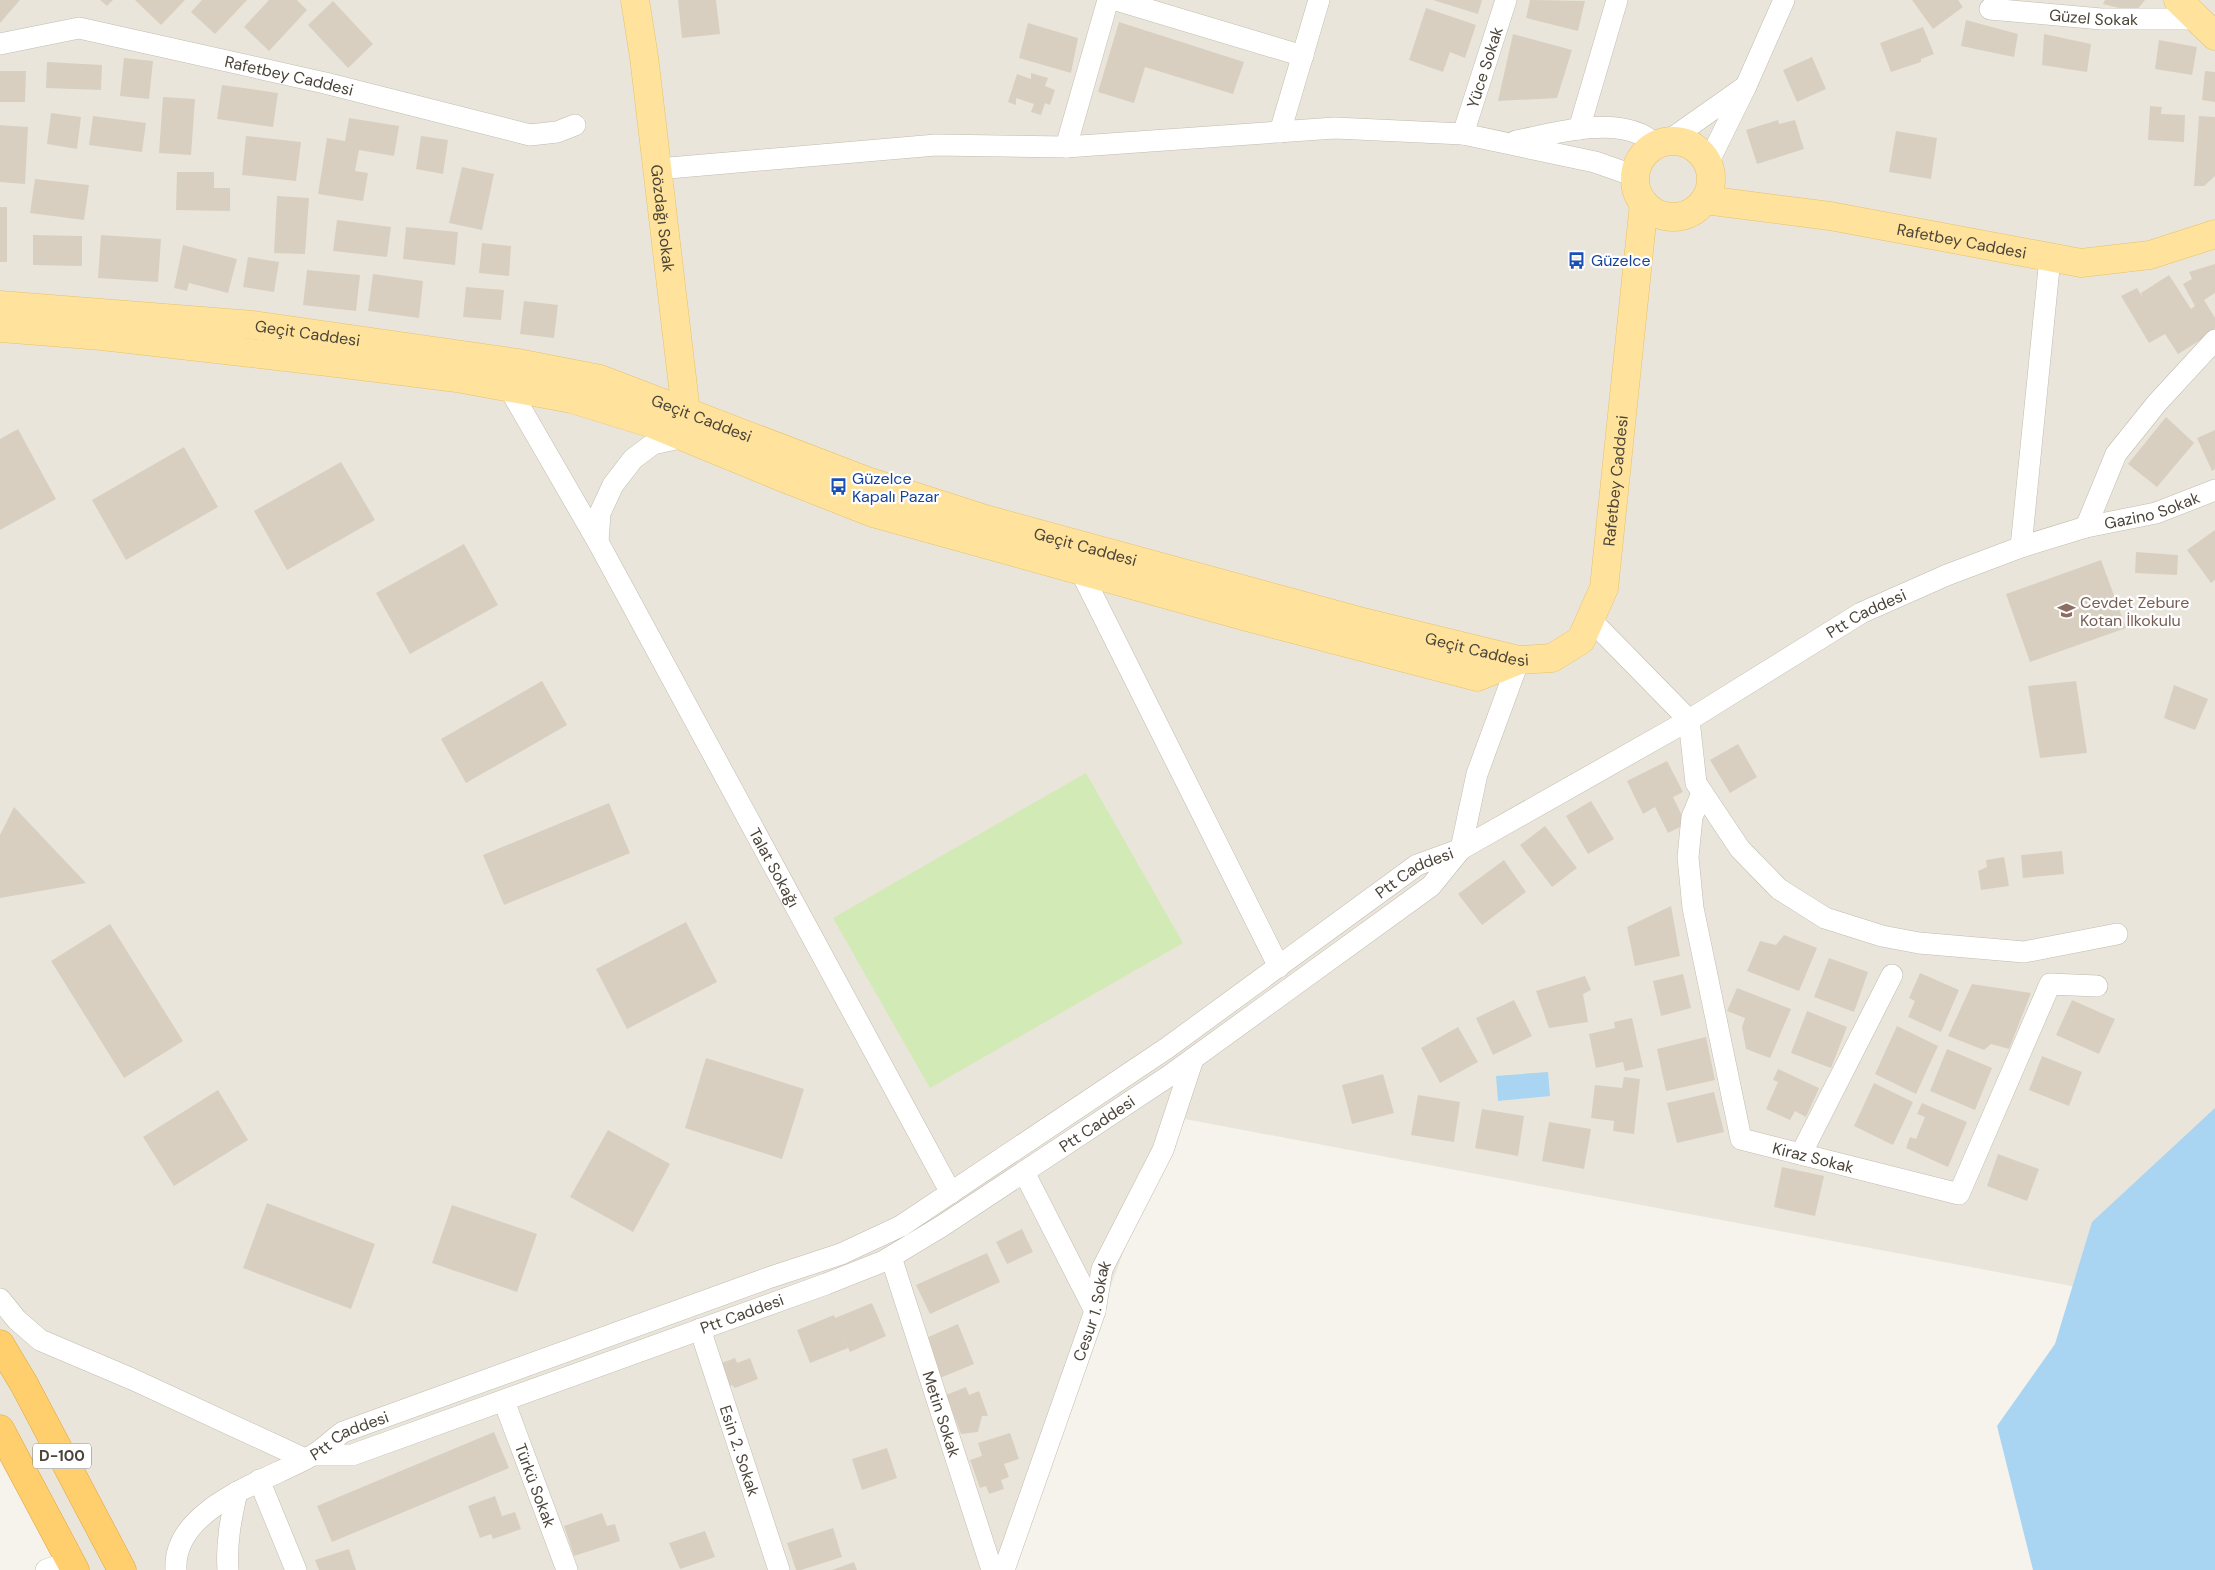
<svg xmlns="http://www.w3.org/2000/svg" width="2215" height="1570" font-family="'DM Sans',sans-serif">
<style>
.residential{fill:#eae5da}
.green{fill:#d2eab5}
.water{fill:#a9d4f2}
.building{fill:#d8cfc1}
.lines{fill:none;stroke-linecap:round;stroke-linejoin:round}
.minor-casing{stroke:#c2bbae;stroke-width:22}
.major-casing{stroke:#e6c16a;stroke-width:29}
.highway-casing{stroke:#e0a43c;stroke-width:29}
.minor{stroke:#fff;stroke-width:21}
.major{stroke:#ffe39c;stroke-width:28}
.highway{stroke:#ffcf6e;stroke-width:28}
.labels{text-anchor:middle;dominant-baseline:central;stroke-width:4.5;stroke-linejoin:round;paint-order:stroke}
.shield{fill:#fff;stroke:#817c74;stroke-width:1}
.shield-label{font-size:15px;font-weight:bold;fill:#4b4439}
.street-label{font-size:16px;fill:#4b4439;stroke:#fff}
.transit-label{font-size:16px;fill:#164399;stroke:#fff;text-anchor:start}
.education-label{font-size:16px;fill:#785e54;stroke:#fff;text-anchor:start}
</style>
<rect width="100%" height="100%" fill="#f6f3ec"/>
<polygon class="residential" points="0,0 2215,0 2215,1313 1174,1117 1004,1570 75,1570 0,1457"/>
<polygon class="green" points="1086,773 1183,943 930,1088 833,918"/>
<g class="water">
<polygon points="1548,1072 1550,1096 1498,1101 1496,1076"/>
<polygon points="2215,1108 2215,1570 2033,1570 1997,1426 2055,1344 2092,1222"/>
</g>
<g class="building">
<polygon points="0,0 20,0 0,23"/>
<polygon points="100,0 113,0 107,6"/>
<polygon points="135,0 185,0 161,25"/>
<polygon points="202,0 247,0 215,34 191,12"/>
<polygon points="269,0 297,0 307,10 269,51 244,27"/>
<polygon points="678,0 716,0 720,34 682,38"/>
<polygon points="1433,0 1482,0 1478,14"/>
<polygon points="1530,0 1585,1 1578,31 1526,18"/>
<polygon points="1912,0 1958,0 1963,7 1933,29"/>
<polygon points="2105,0 2145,0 2135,12 2103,4"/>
<polygon points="333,1 373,44 348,68 308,25"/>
<polygon points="1426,8 1476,25 1465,58 1450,52 1443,72 1409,60"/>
<polygon points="1966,20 2018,34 2014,57 1961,46"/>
<polygon points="1119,22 1244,62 1233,94 1145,67 1134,103 1098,92"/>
<polygon points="1028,23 1078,38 1071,73 1019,58"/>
<polygon points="1923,27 1934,54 1921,59 1921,62 1891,72 1880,43"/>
<polygon points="1513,34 1572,50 1557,98 1498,101"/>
<polygon points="2044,34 2091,44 2087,72 2042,65"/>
<polygon points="2159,40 2197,47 2192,75 2155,69"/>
<polygon points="1812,57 1826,89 1797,102 1783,70"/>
<polygon points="124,58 153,61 149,99 120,96"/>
<polygon points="47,62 102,65 101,90 46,88"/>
<polygon points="0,71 26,71 25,102 0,102"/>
<polygon points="2205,71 2215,72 2215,102 2202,100"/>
<polygon points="1031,73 1048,78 1045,86 1055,90 1050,105 1045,103 1041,115 1031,112 1034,104 1016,98 1016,105 1008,102 1017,74 1031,79"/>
<polygon points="222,85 278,93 273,127 217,119"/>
<polygon points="163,97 195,99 191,155 159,153"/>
<polygon points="2150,106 2162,107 2161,114 2185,115 2184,142 2148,140"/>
<polygon points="51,113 81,117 77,149 47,144"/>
<polygon points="93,116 146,123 142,152 89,145"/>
<polygon points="2199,116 2215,117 2215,176 2204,186 2194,186"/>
<polygon points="349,118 399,126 394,156 359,150 355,171 368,173 363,201 318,194 327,138 345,141"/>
<polygon points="1778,120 1779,124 1795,120 1804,149 1757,164 1746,130"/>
<polygon points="0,125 28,127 25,184 0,182"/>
<polygon points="1896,131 1937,138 1931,179 1889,172"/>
<polygon points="246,136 301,142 296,181 242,175"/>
<polygon points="421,136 448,140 443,174 416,169"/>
<polygon points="462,167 494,174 482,230 449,223"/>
<polygon points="177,172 214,172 214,188 230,188 230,211 176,210"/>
<polygon points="35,179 89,185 84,220 30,213"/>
<polygon points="277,196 309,198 305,254 274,253"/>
<rect x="0" y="207" width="7" height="55"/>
<polygon points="337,220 391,227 387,257 333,251"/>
<polygon points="406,227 458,232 455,265 403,259"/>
<polygon points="33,235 82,236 82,266 33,265"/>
<polygon points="101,235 161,239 158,282 98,278"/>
<polygon points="482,243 511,246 509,276 479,273"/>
<polygon points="183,245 237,259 228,293 189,283 187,291 174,288"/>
<polygon points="248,257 279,262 274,292 243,287"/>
<polygon points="2215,264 2215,293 2204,300 2215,318 2215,331 2178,354 2165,334 2149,343 2121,296 2137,288 2143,298 2141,293 2169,275 2191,309 2195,306 2183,284 2192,279 2189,272"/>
<polygon points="307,270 360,275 356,311 303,305"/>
<polygon points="373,274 423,281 419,318 368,311"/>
<polygon points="466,287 504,290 501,320 463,317"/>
<polygon points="524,301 558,305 554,338 520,334"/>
<polygon points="2166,417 2194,443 2157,487 2128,464"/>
<polygon points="18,429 56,499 0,530 0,439"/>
<polygon points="2215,430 2215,469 2212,471 2197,438"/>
<polygon points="184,447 218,507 126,560 92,500"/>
<polygon points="341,462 375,520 287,570 254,511"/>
<polygon points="2215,530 2215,580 2211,583 2187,550"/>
<polygon points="464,544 498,605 410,654 376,593"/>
<polygon points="2136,552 2178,555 2177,575 2135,573"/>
<polygon points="2101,560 2126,628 2030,662 2006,594"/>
<polygon points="542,681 567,725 466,783 441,739"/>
<polygon points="2076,681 2087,753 2040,758 2028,686"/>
<polygon points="2174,685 2208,699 2195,730 2164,718"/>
<polygon points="1738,744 1757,777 1730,793 1710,760"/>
<polygon points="1667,761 1683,792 1673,797 1686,824 1668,833 1655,807 1643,814 1627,781"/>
<polygon points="1591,801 1614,839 1588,854 1566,816"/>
<polygon points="609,803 630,853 504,905 483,855"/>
<polygon points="14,807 86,883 0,898 0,835"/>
<polygon points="1545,826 1577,868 1552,887 1520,845"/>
<polygon points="2062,851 2064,874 2023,878 2021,855"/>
<polygon points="2004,857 2009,886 1981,890 1978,871 1987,867 1986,860"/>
<polygon points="1504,860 1526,892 1482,925 1458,894"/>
<polygon points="1671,906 1680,956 1635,966 1627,927"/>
<polygon points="686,922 717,982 627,1029 596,969"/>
<polygon points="110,924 183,1041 124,1078 51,961"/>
<polygon points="1784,935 1817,948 1799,991 1747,971 1760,941 1776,945"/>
<polygon points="1829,958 1868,972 1854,1012 1814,997"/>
<polygon points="1920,973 1959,990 1941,1032 1908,1017 1915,1001 1909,998"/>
<polygon points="1683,974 1691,1008 1661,1016 1653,981"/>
<polygon points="1585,976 1591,990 1583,994 1588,1022 1549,1028 1536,991"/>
<polygon points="1972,984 2031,993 2009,1049 1991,1044 1984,1050 1948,1036"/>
<polygon points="1737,988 1791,1009 1770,1058 1746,1049 1742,1027 1745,1018 1727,1011"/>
<polygon points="1514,1000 1532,1036 1493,1055 1476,1018"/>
<polygon points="2072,1000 2115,1019 2099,1054 2056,1035"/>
<polygon points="1807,1011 1847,1027 1831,1068 1791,1053"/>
<polygon points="1632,1018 1643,1067 1625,1071 1623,1062 1596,1068 1589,1034 1615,1028 1614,1022"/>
<polygon points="1897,1026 1938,1046 1916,1094 1875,1074"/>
<polygon points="1458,1027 1478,1062 1440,1083 1421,1048"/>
<polygon points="1706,1037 1715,1080 1666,1091 1657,1049"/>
<polygon points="1947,1049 1992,1068 1975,1110 1930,1091"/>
<polygon points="2042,1056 2082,1072 2069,1106 2029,1090"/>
<polygon points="706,1058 804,1089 782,1159 685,1128"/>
<polygon points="1778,1069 1819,1088 1806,1117 1795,1111 1790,1120 1766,1109 1778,1082 1773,1080"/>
<polygon points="1383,1074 1394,1113 1352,1124 1342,1085"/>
<polygon points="1624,1077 1640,1079 1634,1134 1613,1131 1614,1121 1591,1118 1595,1085 1622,1088"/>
<polygon points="1874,1083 1913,1102 1893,1145 1854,1126"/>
<polygon points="218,1090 248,1140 174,1186 143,1137"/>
<polygon points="1714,1092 1724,1132 1677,1143 1667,1103"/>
<polygon points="1418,1095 1460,1102 1454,1142 1411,1135"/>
<polygon points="1922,1103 1967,1122 1948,1167 1906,1148 1910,1137 1916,1139 1925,1117 1917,1114"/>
<polygon points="1482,1109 1524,1116 1518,1156 1475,1148"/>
<polygon points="1549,1122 1591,1129 1584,1169 1542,1161"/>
<polygon points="608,1130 670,1164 633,1232 570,1197"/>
<polygon points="1998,1154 2039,1169 2027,1201 1987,1186"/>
<polygon points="1782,1167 1824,1176 1815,1216 1774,1207"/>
<polygon points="267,1203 375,1244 351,1309 243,1268"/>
<polygon points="452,1205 537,1234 517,1292 432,1263"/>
<polygon points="1022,1229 1033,1252 1007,1264 996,1242"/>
<polygon points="987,1253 1000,1282 930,1314 916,1285"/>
<polygon points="872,1303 886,1336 850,1352 839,1327 848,1348 810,1363 797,1330 834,1315 835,1318"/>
<polygon points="958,1324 974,1364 940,1378 926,1338"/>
<polygon points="735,1358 737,1363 750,1358 758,1379 735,1388 732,1385 728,1387 719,1364"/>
<polygon points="966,1387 969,1395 979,1391 988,1416 982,1416 978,1432 961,1434 946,1395"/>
<polygon points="494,1432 509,1468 332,1542 317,1506"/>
<polygon points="1010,1433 1019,1459 1004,1464 1009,1477 1001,1480 1004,1489 989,1494 986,1486 980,1488 970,1460 982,1456 978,1443"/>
<polygon points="887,1448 897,1478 862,1490 852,1459"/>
<polygon points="495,1496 502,1516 515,1512 521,1529 493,1539 491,1534 480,1538 468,1506"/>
<polygon points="602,1513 607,1526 615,1524 620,1541 574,1556 564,1526"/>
<polygon points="833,1528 842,1557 801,1570 796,1570 787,1543"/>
<polygon points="705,1531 715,1557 680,1569 669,1543"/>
<polygon points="349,1549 356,1570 319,1570 315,1560"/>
<polygon points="854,1562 857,1570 832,1570"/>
</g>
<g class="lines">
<defs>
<g id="minor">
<polyline points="1116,0 1303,56"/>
<path id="s1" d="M1990,9L2101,19H2197"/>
<path id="s2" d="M0,44L79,28L325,83L530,135L557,132L575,125"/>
<polyline points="1579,129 1617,0"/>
<polyline points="1280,132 1319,0"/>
<path id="s3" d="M1463,134L1506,0"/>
<path d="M1516,141C1552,134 1606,118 1640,134C1646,136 1651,141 1656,145"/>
<polyline points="1668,141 1746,86"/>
<polyline points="1066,147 1108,0"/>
<polyline points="1708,163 1746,86 1784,0"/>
<polyline points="657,169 936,145 1066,147 1335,128 1463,134 1595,162 1635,176"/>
<path id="s4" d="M509,388L598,542L951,1193"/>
<path id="s5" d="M2086,527L2156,513L2215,490"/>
<polyline points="598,542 600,513 613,485 633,459 653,444 684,437"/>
<polyline points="2021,547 2050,258"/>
<polyline points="1080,570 1279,967"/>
<polyline points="1590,619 1689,720 1696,783 1740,849 1779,889 1825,918 1882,936 1919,943 2024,952 2117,934"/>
<path id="s6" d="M1702,793L1692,817L1688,857L1693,908L1741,1139L1959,1194L2050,984L2097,986"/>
<path id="s7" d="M1461,849L1689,720L1861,613L1947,575L2021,547L2086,527L2116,454L2157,403L2215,340"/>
<polyline points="1461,849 1477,774 1519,660"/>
<polyline points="1801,1154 1892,975"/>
<polyline points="1024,1172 1095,1311"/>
<path id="s8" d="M891,1257L992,1570"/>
<polyline points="0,1299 17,1320 40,1340 132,1379 305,1459"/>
<path id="s9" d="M700,1329L779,1570"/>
<path id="s10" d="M504,1401L567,1570"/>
<polyline points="259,1480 296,1570"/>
<polyline points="46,1570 71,1561"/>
<path id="s11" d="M176,1570C172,1507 270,1480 313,1455C324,1449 333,1439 343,1432L771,1277L841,1254L901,1226L1167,1048L1417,865L1461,849L1431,886L1169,1076L942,1226L884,1261L826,1284L352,1455H313"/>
<path d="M228,1570C226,1543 231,1518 237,1492"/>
<path id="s12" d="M1004,1570L1095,1311L1102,1269L1163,1150L1193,1059"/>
</g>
<g id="major">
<path id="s13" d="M635,0L644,57L686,412L685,428"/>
<polyline points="2178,0 2215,36"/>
<circle cx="1673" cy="179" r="38"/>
<path id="s14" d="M1705,200L1830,216L2081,263L2150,255L2215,234"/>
<path id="s15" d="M0,305L253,325L518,363L600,379L867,481L985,519L1359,621L1519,660L1552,658L1581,640L1604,588L1644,203"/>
<polyline points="0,328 102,336 337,363 457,378 572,399 650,423 774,474 873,513 1247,617 1477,677 1519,660"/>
</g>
<g id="highway">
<polyline points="0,1344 24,1384 122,1570"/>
<polyline points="0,1429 75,1570"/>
</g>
</defs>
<use href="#minor" class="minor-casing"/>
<use href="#major" class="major-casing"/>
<use href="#highway" class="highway-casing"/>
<use href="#minor" class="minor"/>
<use href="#major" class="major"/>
<use href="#highway" class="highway"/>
</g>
<defs>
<symbol id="bus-bare" viewBox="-9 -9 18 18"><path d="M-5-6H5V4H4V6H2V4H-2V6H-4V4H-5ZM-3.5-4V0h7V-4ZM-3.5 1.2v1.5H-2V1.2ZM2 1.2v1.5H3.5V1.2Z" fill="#1a4fb4" stroke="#fff" stroke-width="2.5" paint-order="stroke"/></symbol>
<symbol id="school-bare" viewBox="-9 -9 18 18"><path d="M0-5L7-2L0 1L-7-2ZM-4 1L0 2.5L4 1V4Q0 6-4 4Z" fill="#8d6e63" stroke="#fff" stroke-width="2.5" paint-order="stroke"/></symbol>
</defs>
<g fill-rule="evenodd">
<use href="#bus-bare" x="1564" y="248" width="25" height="25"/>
<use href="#bus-bare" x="826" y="474" width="25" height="25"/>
<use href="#school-bare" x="2054" y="598" width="25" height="25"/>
</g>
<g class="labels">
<rect class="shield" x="33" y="1443.5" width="58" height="25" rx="4"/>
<g class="shield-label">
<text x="62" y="1456">D-100</text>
</g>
<g class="street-label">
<text stroke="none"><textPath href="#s1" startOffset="104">Güzel Sokak</textPath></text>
<text stroke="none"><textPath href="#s3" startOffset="70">Yüce Sokak</textPath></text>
<text stroke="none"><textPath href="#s2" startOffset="296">Rafetbey Caddesi</textPath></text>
<text stroke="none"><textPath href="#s13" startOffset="220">Gözdağı Sokak</textPath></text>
<text stroke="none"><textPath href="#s14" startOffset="260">Rafetbey Caddesi</textPath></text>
<text stroke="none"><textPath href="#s15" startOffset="309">Geçit Caddesi</textPath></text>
<text stroke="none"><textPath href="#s15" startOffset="714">Geçit Caddesi</textPath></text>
<text stroke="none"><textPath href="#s15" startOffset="1799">Rafetbey Caddesi</textPath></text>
<text stroke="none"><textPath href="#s5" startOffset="68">Gazino Sokak</textPath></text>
<text stroke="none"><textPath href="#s15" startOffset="1119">Geçit Caddesi</textPath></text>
<text stroke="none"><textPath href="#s7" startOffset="469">Ptt Caddesi</textPath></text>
<text stroke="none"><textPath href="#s15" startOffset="1524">Geçit Caddesi</textPath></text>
<text stroke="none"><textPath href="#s4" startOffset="548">Talat Sokağı</textPath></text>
<text stroke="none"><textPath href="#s11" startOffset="1446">Ptt Caddesi</textPath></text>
<text transform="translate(1097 1124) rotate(-34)">Ptt Caddesi</text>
<text stroke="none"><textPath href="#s6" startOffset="428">Kiraz Sokak</textPath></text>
<text stroke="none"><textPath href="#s12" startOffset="274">Cesur 1. Sokak</textPath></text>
<text transform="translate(742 1314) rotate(-20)">Ptt Caddesi</text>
<text stroke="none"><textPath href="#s8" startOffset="165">Metin Sokak</textPath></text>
<text stroke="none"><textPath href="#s11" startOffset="231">Ptt Caddesi</textPath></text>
<text stroke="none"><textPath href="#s9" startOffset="128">Esin 2. Sokak</textPath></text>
<text stroke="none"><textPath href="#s10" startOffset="90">Türkü Sokak</textPath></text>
</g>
<g class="transit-label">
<text x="1591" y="260">Güzelce</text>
<text x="852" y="478">Güzelce<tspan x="852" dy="18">Kapalı Pazar</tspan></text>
</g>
<g class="education-label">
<text x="2080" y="602">Cevdet Zebure<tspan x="2080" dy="18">Kotan İlkokulu</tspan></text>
</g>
</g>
</svg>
